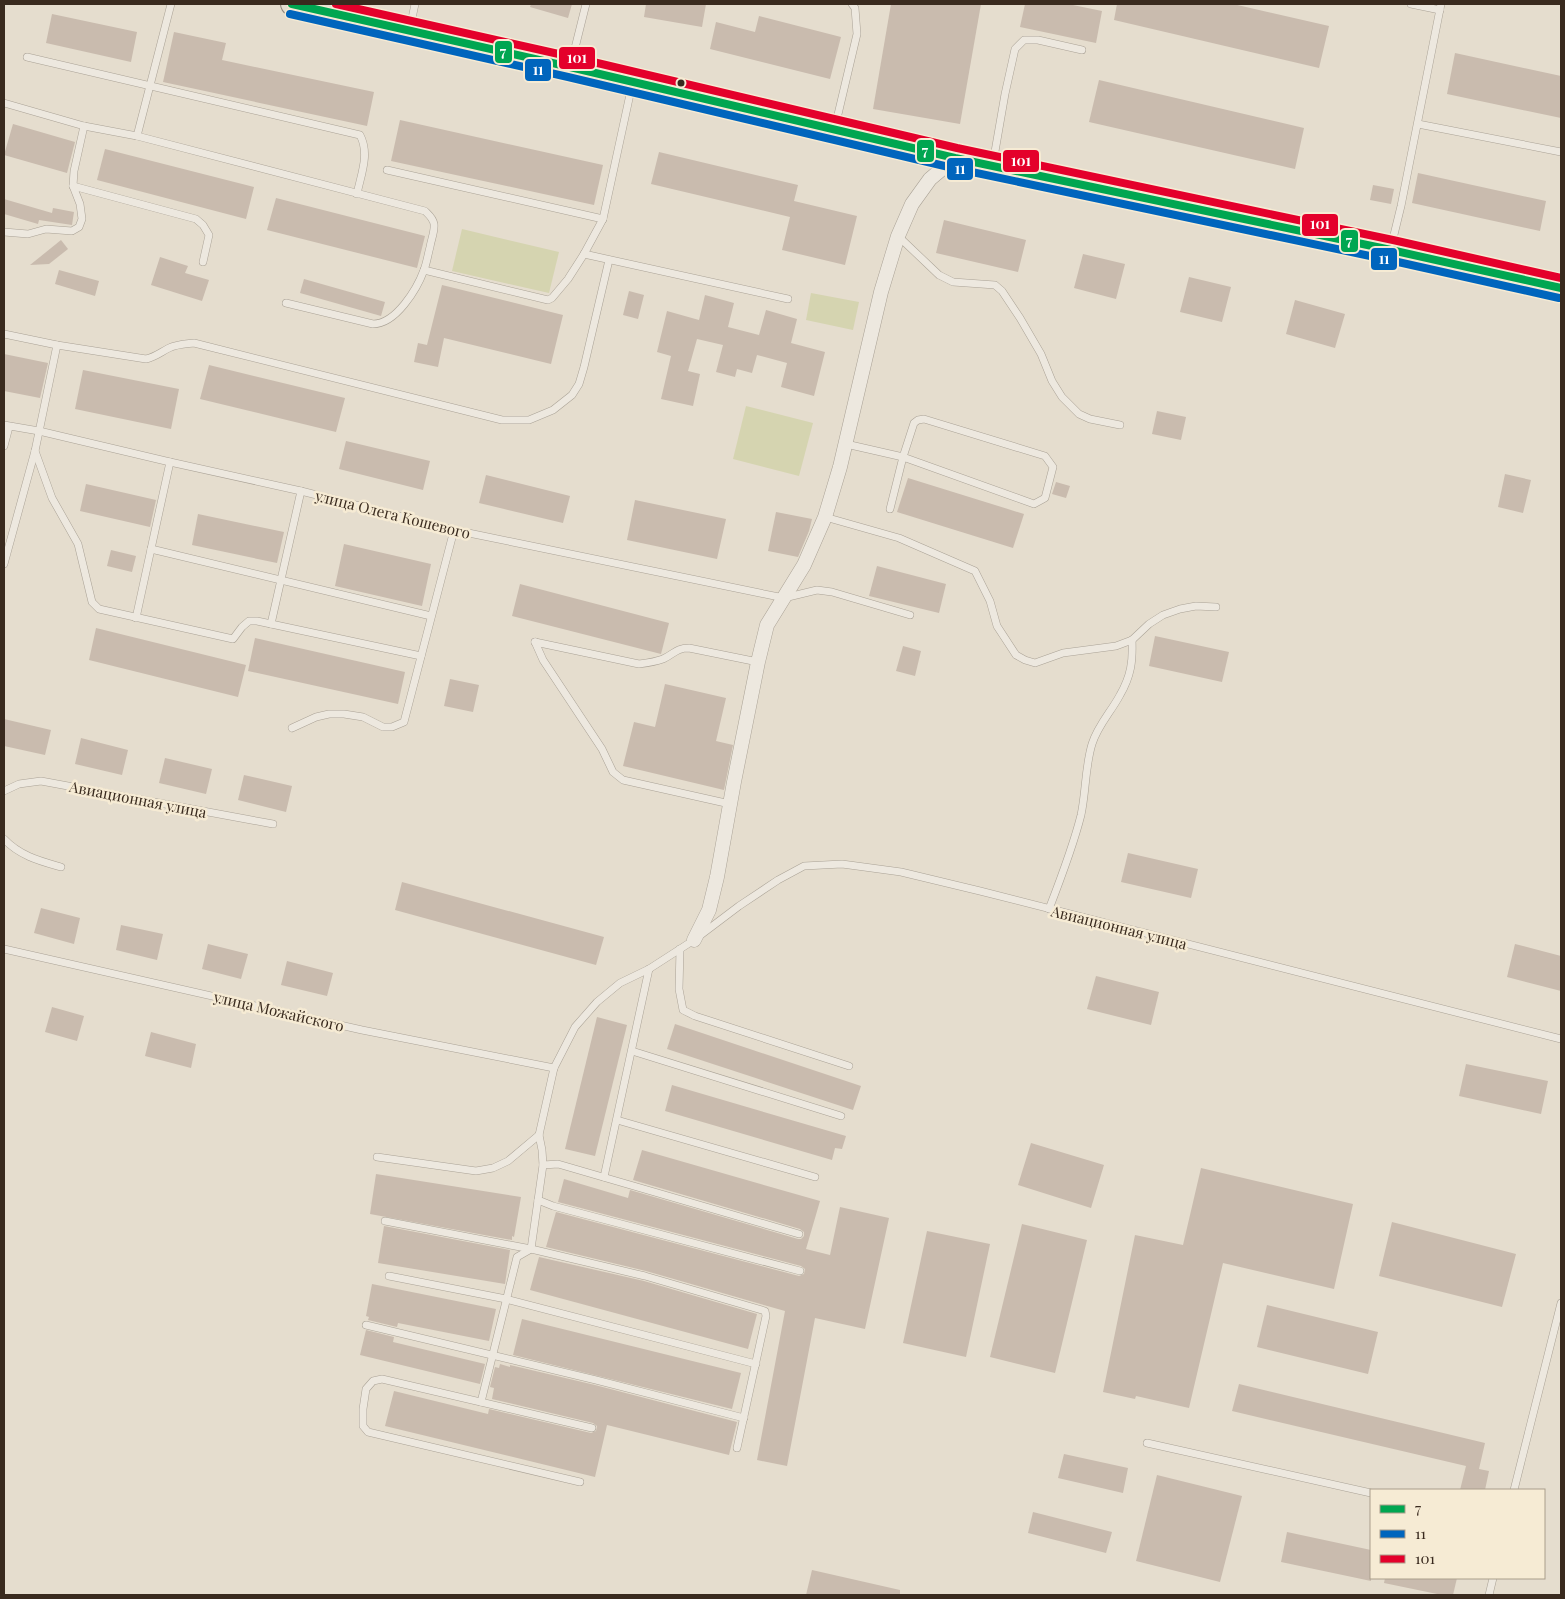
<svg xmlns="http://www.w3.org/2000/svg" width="1565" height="1599" font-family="'Playfair Display',serif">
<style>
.green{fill:#d5d4b0}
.building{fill:#c9bbae}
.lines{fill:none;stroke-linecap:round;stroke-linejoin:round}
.lane-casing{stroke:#aaa296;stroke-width:8}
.street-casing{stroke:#aaa296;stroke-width:15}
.primary-casing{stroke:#90887d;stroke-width:24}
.lane{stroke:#ede8df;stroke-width:7}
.street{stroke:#ede8df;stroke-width:14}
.primary{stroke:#e4ded1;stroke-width:22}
.bus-1-casing{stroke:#f6ebd4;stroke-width:11}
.bus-2-casing{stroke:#f6ebd4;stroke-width:11}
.bus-3-casing{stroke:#f6ebd4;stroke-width:11}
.bus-1{stroke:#00a651;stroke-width:8}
.bus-2{stroke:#0065bd;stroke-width:8}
.bus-3{stroke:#e4002b;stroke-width:8}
.bus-dot{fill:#392a1e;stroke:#f6ebd4;stroke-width:2}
.labels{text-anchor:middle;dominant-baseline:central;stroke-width:5;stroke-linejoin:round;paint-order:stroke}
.street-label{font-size:15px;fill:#392a1e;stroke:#f6ebd4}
.line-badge{stroke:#f6ebd4;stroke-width:2}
.badge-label{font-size:14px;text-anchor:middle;font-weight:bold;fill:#fff}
</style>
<rect width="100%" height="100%" fill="#e5ddce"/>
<g class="green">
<polygon points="462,229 559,252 549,293 452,271"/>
<polygon points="811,293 859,302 853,330 806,320"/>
<polygon points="746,406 813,423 799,476 733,459"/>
</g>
<g class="building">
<polygon points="531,4 572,4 568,18 530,7"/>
<polygon points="646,4 706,4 702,27 644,17"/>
<polygon points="891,4 981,4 960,124 873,109"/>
<polygon points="1025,4 1068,4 1102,11 1096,43 1020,27"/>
<polygon points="1117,4 1233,4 1329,26 1319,68 1114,20"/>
<polygon points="52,14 137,32 131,62 46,43"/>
<polygon points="759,16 841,37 830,79 710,49 716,22 755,32"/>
<polygon points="174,32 226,43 222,60 374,92 367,126 163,82"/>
<polygon points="1455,53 1561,76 1561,118 1447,94"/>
<polygon points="1099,80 1304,128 1295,169 1089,122"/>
<polygon points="400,120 603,165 594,205 391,161"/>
<polygon points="13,124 75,142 67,173 4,155"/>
<polygon points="105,149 254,187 246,219 97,180"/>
<polygon points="659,152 798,185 794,201 857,216 845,265 782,250 790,217 651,184"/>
<polygon points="1418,173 1546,201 1540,231 1412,203"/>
<polygon points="1373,185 1394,189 1391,204 1370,200"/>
<polygon points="276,198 425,236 417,268 267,230"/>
<polygon points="4,199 52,213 53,208 74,212 72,225 39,220 38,224 4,214"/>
<polygon points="944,220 1026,240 1018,272 936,253"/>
<polygon points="61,240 68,249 49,264 30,265"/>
<polygon points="1083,254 1125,264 1116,299 1074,288"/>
<polygon points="160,257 188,266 185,273 209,280 202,301 151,285"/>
<polygon points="59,270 99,281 95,296 55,284"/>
<polygon points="1189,277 1231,287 1222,322 1180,312"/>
<polygon points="304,279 385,302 381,316 300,293"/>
<polygon points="442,285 563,315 551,364 444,338 438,367 414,362 418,343 427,345"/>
<polygon points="629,291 644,295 638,319 623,315"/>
<polygon points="705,295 734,303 728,327 759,335 766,310 797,319 791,343 825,352 814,396 781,387 787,363 757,355 752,373 737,369 735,377 716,372 723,345 697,339 688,371 700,374 693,406 661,399 671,356 657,352 667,311 699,320"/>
<polygon points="1295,300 1345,314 1335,348 1286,334"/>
<polygon points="4,354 48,363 40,398 4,391"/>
<polygon points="209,365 345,398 336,432 200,399"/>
<polygon points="83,370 179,389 171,429 75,409"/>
<polygon points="1157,411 1186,417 1181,440 1152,434"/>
<polygon points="346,441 430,461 423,490 339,469"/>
<polygon points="1505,474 1531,480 1523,513 1498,507"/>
<polygon points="486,475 570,496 563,523 479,503"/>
<polygon points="908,478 1024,514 1013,548 897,512"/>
<polygon points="1056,482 1070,486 1066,498 1052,494"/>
<polygon points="86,484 156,500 150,527 80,511"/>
<polygon points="635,500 726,519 717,559 627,540"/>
<polygon points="776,512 812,519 809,531 798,557 768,551"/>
<polygon points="198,514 284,532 277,563 192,545"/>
<polygon points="344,544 431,564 422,606 335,586"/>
<polygon points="111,550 136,556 132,572 107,566"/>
<polygon points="877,566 946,584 939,613 869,596"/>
<polygon points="520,584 669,623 661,654 512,616"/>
<polygon points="96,628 246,665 238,697 89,660"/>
<polygon points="1155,636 1229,652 1222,682 1149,666"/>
<polygon points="255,638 405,672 398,704 248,671"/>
<polygon points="903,646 921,651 915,676 896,671"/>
<polygon points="450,679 479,685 473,712 444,706"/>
<polygon points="665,684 726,698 716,741 733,745 724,790 623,766 634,722 655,727"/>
<polygon points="4,719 51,730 45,755 4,746"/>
<polygon points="81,738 128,750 122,775 75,764"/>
<polygon points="165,758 212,769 206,794 159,783"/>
<polygon points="244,775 292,786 286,812 238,800"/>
<polygon points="1128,853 1198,869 1191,898 1121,882"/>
<polygon points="402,882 604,937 596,965 395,910"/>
<polygon points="41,908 80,918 74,944 34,933"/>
<polygon points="121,925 163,934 157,960 116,950"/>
<polygon points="208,944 248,954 241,979 202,969"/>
<polygon points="1515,944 1561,956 1561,991 1507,977"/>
<polygon points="287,961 333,973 327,996 281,985"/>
<polygon points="1096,976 1159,992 1151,1025 1087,1009"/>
<polygon points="52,1007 84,1016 77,1041 45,1032"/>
<polygon points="597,1017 627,1025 595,1156 565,1149"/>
<polygon points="675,1024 861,1086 853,1110 667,1049"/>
<polygon points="151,1032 196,1044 191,1068 145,1056"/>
<polygon points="1466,1064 1548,1081 1541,1114 1459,1096"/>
<polygon points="672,1085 846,1136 842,1149 835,1148 832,1160 665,1111"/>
<polygon points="1031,1143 1104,1165 1091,1208 1018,1185"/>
<polygon points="642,1150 820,1201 806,1249 830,1255 840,1207 889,1218 865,1329 815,1318 787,1466 757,1460 785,1311 646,1271 546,1247 556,1212 799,1276 804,1274 805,1269 801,1266 558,1202 564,1179 628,1198 630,1190 798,1239 801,1239 804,1236 804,1232 800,1229 633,1180"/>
<polygon points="1201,1168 1353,1204 1334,1289 1223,1263 1189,1408 1136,1396 1135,1399 1103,1392 1135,1235 1183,1245"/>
<polygon points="376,1174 521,1197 514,1237 512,1236 512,1240 370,1214"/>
<polygon points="1392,1222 1516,1254 1502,1307 1379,1276"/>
<polygon points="1022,1224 1087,1240 1055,1373 990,1357"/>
<polygon points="384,1226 510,1250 505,1284 378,1263"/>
<polygon points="927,1231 990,1244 966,1357 903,1343"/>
<polygon points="539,1257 644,1281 757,1314 748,1349 530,1290"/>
<polygon points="372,1284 496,1309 489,1341 398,1323 397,1327 368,1320 369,1317 366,1316"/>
<polygon points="1267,1305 1378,1332 1368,1374 1257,1347"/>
<polygon points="522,1319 741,1373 732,1409 513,1355"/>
<polygon points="366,1330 394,1337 393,1342 485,1364 480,1384 360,1355"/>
<polygon points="500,1364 510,1367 510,1365 595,1385 737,1422 729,1455 607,1425 595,1477 385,1426 394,1391 488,1414 489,1409 591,1433 596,1431 597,1426 593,1423 492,1399 494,1388 490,1387 495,1367 499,1368"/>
<polygon points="1239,1384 1485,1443 1479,1469 1489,1471 1485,1490 1460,1490 1466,1466 1232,1411"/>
<polygon points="1064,1454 1128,1468 1123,1493 1058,1478"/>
<polygon points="1157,1475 1242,1496 1220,1582 1136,1561"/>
<polygon points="1033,1512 1112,1532 1106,1553 1028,1533"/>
<polygon points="1287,1532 1371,1550 1371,1581 1281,1562"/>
<polygon points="812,1570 900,1590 900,1595 806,1595"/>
<polygon points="1385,1578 1457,1578 1453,1595 1442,1595 1384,1583"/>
</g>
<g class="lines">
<defs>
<g id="lane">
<polyline points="1411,4 1440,10"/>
<polyline points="410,28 415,4"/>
<path d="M27,57L360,135C370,154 361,174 357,194"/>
<polyline points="571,64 586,4"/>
<path d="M4,103L84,126L137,136L425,211C429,215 433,218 434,224C435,231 431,240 430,247C428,254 427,262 424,270C417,289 396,324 373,324L286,303"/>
<polyline points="1418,124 1561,152"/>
<polyline points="835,127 857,34 855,8 852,4"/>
<polyline points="137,136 171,4"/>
<polyline points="993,163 1005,94 1015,49 1024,40 1038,40 1082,50"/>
<polyline points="387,170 603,219"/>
<polyline points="73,186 196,219 203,225 209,235 203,262"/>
<polyline points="4,232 28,234 46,229 72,231 79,227 82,219 80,204 73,186 74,171 84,126"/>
<polyline points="898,236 939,275 953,282 995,285 1002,291 1020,318 1041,354 1052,381 1062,397 1079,414 1090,419 1120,425"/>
<polyline points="1391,247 1401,206 1441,4"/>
<polyline points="584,254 788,299"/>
<polyline points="424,270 548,300 552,298 568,279 584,254 603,219 632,85"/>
<path d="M4,334L57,345L146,359C155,357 161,352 169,348C177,344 185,344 194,343L502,420H529L553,410L572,395L579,384L584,367L609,260"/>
<polyline points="4,425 39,431 170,462 301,491 454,530 784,598 817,590 832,592 910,615"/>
<polyline points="846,444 903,457 1034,504 1045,498 1053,467 1045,456 924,419 918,420 914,423 903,457 890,509"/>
<polyline points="4,446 9,427"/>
<polyline points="35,451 52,498 78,544 92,602 99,609 233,639 242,627 249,621 257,621 421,656"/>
<polyline points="825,517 899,538 975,571 990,601 997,626 1016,655 1025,660 1035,663 1063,653 1116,646 1132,640 1149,624 1163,615 1180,609 1196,606 1216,607"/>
<polyline points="151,549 170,462"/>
<polyline points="4,564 35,451 57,345"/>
<polyline points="136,618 151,549 431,616"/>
<polyline points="271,624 301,491"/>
<polyline points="535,642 543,660 602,749 613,772 623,780 730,804"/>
<path d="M535,642L639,664C647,663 655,662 663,659C674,654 676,648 689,648L758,662"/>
<polyline points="292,728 316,717 329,714 344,714 363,717 383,727 392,727 404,722 454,530"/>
<polyline points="4,791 19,784 41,781 273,824"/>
<path d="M4,839C20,856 40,861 61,867"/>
<path d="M1049,909C1061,878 1073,847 1081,815C1086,792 1085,767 1092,744C1098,725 1111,712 1120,695C1131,676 1133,661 1132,640"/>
<polyline points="4,949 362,1030 554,1068"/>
<polyline points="680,949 679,989 683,1010 695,1016 849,1066"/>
<polyline points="632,1051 841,1116"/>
<polyline points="617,1120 815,1177"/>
<polyline points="377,1157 476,1171 493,1168 508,1161 539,1135"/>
<polyline points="543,1165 558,1164 799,1234"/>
<polyline points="604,1177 649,969"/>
<polyline points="538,1200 553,1206 800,1271"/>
<polyline points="385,1221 531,1249 645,1276 765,1311 766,1316 737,1448"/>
<polyline points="389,1276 506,1299 756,1364"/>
<polyline points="366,1325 596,1380 744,1418"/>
<polyline points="481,1402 517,1257 531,1249 543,1165 542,1150 539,1135 554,1068 575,1027 597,1002 620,983 649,969 694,940 739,906 778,880 804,866 842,864 901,872 980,891 1561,1039"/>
<polyline points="1147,1443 1371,1493"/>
<polyline points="580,1482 368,1432 363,1426 363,1409 366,1389 373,1381 382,1379 592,1428"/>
<polyline points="1514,1490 1561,1303"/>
<polyline points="1489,1595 1493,1578"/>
</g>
<polyline id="street" points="694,940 709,910 717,877 734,782 758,662 767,625 804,565 825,517 840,467 881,292 898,236 912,204 930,179 955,158"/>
<polyline id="primary" points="292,4 570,67 955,158 1391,250 1561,288"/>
</defs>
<use href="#lane" class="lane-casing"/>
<use href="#street" class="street-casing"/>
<use href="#primary" class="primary-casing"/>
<use href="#lane" class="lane"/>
<use href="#street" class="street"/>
<use href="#primary" class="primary"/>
<defs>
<polyline id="bus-1" points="292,4 570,67 955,158 1391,250 1561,288"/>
<polyline id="bus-2" points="290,14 568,77 953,168 1389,260 1559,298"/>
<polyline id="bus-3" points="336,4 572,57 957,148 1393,240 1561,278"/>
</defs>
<use href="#bus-1" class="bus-1-casing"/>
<use href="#bus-2" class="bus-2-casing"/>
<use href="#bus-3" class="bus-3-casing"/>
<use href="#bus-1" class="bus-1"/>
<use href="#bus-2" class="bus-2"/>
<use href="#bus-3" class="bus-3"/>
</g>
<circle class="bus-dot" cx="681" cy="83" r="4.5"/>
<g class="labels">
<g class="street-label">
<text transform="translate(393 514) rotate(14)">улица Олега Кошевого</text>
<text transform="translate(138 799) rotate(11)">Авиационная улица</text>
<text transform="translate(1119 927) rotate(14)">Авиационная улица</text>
<text transform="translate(279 1011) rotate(13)">улица Можайского</text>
</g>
</g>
<g class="line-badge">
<rect x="494" y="40" width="19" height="24" rx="5" fill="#00a651"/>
<rect x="558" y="46" width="38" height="24" rx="5" fill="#e4002b"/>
<rect x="524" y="58" width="28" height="24" rx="5" fill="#0065bd"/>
<rect x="916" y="139" width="19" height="24" rx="5" fill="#00a651"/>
<rect x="1002" y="149" width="38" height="24" rx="5" fill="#e4002b"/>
<rect x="946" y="157" width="28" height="24" rx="5" fill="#0065bd"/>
<rect x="1301" y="213" width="38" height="24" rx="5" fill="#e4002b"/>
<rect x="1340" y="229" width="19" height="24" rx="5" fill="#00a651"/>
<rect x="1370" y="247" width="28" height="24" rx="5" fill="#0065bd"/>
</g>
<g class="badge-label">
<text x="503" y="57">7</text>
<text x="577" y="63">101</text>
<text x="538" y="75">11</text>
<text x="925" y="156">7</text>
<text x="1021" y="166">101</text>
<text x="960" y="174">11</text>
<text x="1320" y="229">101</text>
<text x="1349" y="246">7</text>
<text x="1384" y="264">11</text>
</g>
<rect width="1565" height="1599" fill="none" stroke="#392a1e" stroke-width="10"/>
<rect x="1370" y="1489" width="175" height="90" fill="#f6ebd4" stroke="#aa9e8b"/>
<rect x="1380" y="1505" width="25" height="8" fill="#00a651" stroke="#aa9e8b"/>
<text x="1415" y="1514" font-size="15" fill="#392a1e">7</text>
<rect x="1380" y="1530" width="25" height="8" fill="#0065bd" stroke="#aa9e8b"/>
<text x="1415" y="1539" font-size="15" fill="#392a1e">11</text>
<rect x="1380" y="1555" width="25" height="8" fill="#e4002b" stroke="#aa9e8b"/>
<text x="1415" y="1564" font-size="15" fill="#392a1e">101</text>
</svg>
